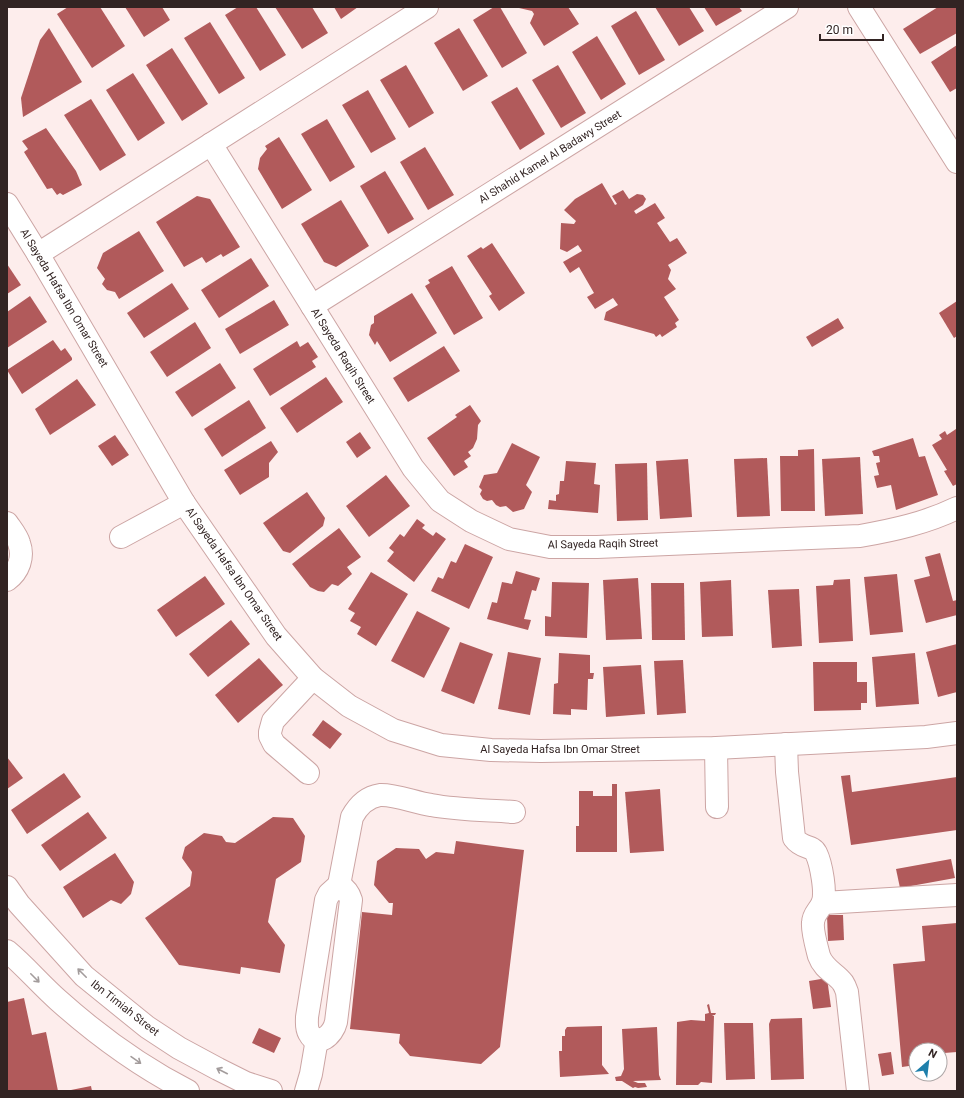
<svg xmlns="http://www.w3.org/2000/svg" width="964" height="1098" font-family="Roboto,sans-serif">
<style>
.building{fill:#b15a5b}
.lines{fill:none;stroke-linecap:round;stroke-linejoin:round}
.minor-casing{stroke:#cca5a4;stroke-width:24}
.minor{stroke:#fff;stroke-width:22}
.oneway{stroke:#a39c9c}
.labels{text-anchor:middle;dominant-baseline:central;stroke-width:3;stroke-linejoin:round;paint-order:stroke}
.street-label{font-size:11px;fill:#322423;stroke:#fff}
</style>
<rect width="100%" height="100%" fill="#fdedec"/>
<g class="building">
<polygon points="68,7 100,7 125,46 92,68 57,14"/>
<polygon points="125,7 162,7 170,20 144,37"/>
<polygon points="238,7 256,7 286,55 260,71 225,15"/>
<polygon points="275,7 312,7 328,33 302,49"/>
<polygon points="334,7 358,7 341,19"/>
<polygon points="494,7 500,7 527,53 502,68 473,20"/>
<polygon points="518,7 568,7 579,24 544,46 530,23 534,14 532,11 519,8"/>
<polygon points="655,7 689,7 704,31 679,46"/>
<polygon points="704,7 739,7 742,11 716,26"/>
<polygon points="938,7 957,7 957,33 920,54 903,29"/>
<polygon points="636,11 665,60 639,75 611,26"/>
<polygon points="210,22 245,78 219,94 184,38"/>
<polygon points="49,28 82,82 23,117 21,98 40,40"/>
<polygon points="459,28 488,76 463,91 434,43"/>
<polygon points="597,36 626,84 601,100 572,52"/>
<polygon points="957,45 957,88 950,92 931,62"/>
<polygon points="172,48 208,104 182,121 146,65"/>
<polygon points="406,65 434,113 409,128 380,80"/>
<polygon points="558,65 586,113 561,128 532,80"/>
<polygon points="133,73 165,123 138,141 106,90"/>
<polygon points="517,87 545,134 520,150 491,102"/>
<polygon points="368,90 396,139 371,153 342,105"/>
<polygon points="91,99 126,155 100,171 64,115"/>
<polygon points="327,119 355,167 330,182 301,134"/>
<polygon points="46,128 76,171 82,185 63,195 60,193 57,195 52,188 47,189 24,152 28,149 22,141"/>
<polygon points="279,137 312,190 282,209 258,169 260,158 267,149 265,146"/>
<polygon points="425,147 454,195 428,210 400,162"/>
<polygon points="385,171 414,219 388,234 360,186"/>
<polygon points="602,183 615,205 617,204 612,196 623,190 629,199 637,194 643,195 646,199 643,205 634,211 636,214 655,203 665,218 657,223 670,242 677,238 687,253 668,265 671,270 668,279 676,289 664,297 679,320 675,323 677,327 662,337 660,334 656,337 654,334 604,320 606,312 618,305 613,298 595,309 587,297 594,293 579,267 570,273 563,262 582,251 578,245 567,252 560,249 561,223 574,224 576,221 564,210 575,199"/>
<polygon points="197,196 210,199 240,247 223,257 221,254 206,263 202,257 184,267 156,222"/>
<polygon points="341,200 369,246 336,267 324,262 301,224"/>
<polygon points="139,231 164,271 119,299 115,292 107,290 102,284 105,279 97,268 103,253"/>
<polygon points="492,243 525,293 499,311 489,296 492,294 467,256 481,247 483,249"/>
<polygon points="251,258 269,286 219,318 201,290"/>
<polygon points="7,264 21,285 7,294"/>
<polygon points="452,266 483,318 454,335 425,286 430,283 428,280"/>
<polygon points="172,283 189,309 144,338 127,313"/>
<polygon points="412,293 437,333 390,362 377,341 375,345 369,335 371,325 374,323 374,316"/>
<polygon points="30,296 47,322 7,348 7,312"/>
<polygon points="274,300 289,325 240,354 225,329"/>
<polygon points="957,301 957,336 954,338 939,313"/>
<polygon points="838,318 844,328 812,347 806,337"/>
<polygon points="195,322 211,348 167,377 150,352"/>
<polygon points="53,340 61,351 65,348 72,358 72,360 22,394 7,370"/>
<polygon points="297,341 300,347 308,342 318,357 312,361 316,367 270,396 253,369"/>
<polygon points="444,346 460,371 408,402 393,378"/>
<polygon points="220,363 236,388 192,417 175,392"/>
<polygon points="326,377 343,402 297,433 280,408"/>
<polygon points="77,379 96,405 50,435 35,409"/>
<polygon points="249,400 266,428 222,457 204,429"/>
<polygon points="470,405 481,421 478,425 477,439 473,448 468,452 471,456 464,461 468,467 454,476 427,438 457,417 455,415"/>
<polygon points="956,429 957,431 957,484 953,486 944,471 947,470 932,445 942,439 939,435 945,431 947,435"/>
<polygon points="360,432 371,448 357,458 346,442"/>
<polygon points="115,435 129,455 112,466 98,446"/>
<polygon points="913,438 919,457 925,456 938,495 896,510 891,485 877,488 874,476 879,475 876,463 880,462 879,456 874,456 872,451"/>
<polygon points="271,441 278,452 269,463 269,477 240,495 224,470"/>
<polygon points="512,443 540,457 526,485 532,492 524,509 513,512 506,506 500,507 496,505 492,500 487,501 483,499 480,494 482,490 479,487 484,475 497,473"/>
<polygon points="814,449 815,511 781,511 780,456 798,456 798,450"/>
<polygon points="860,457 863,514 825,516 822,459"/>
<polygon points="767,458 770,516 737,517 734,459"/>
<polygon points="688,459 692,517 660,519 656,461"/>
<polygon points="566,461 596,463 594,484 600,485 598,513 548,509 549,500 556,501 556,495 559,494 560,481 564,481"/>
<polygon points="647,463 648,520 617,521 615,464"/>
<polygon points="386,475 410,506 369,537 346,506"/>
<polygon points="307,492 325,518 323,526 290,553 283,551 263,523"/>
<polygon points="417,519 425,525 422,528 433,536 436,532 446,539 414,582 387,561 394,552 389,548 400,534 404,537"/>
<polygon points="339,528 361,557 347,567 352,574 338,586 332,584 324,592 318,591 310,587 292,564"/>
<polygon points="465,544 493,557 469,609 431,591 438,577 443,579 451,561 456,563"/>
<polygon points="940,553 953,601 957,600 957,615 926,623 914,580 930,576 925,557"/>
<polygon points="516,571 540,578 536,591 532,590 524,619 531,620 528,630 487,619 492,602 497,603 502,582 512,584"/>
<polygon points="371,572 408,594 376,646 357,634 361,627 350,621 355,613 348,609"/>
<polygon points="897,574 903,632 870,635 864,577"/>
<polygon points="205,576 225,604 176,637 157,610"/>
<polygon points="638,578 642,639 606,640 603,580"/>
<polygon points="850,579 853,641 819,643 816,586 833,585 834,580"/>
<polygon points="731,580 733,636 702,637 700,582"/>
<polygon points="552,582 589,583 587,638 545,636 545,616 551,617"/>
<polygon points="651,583 684,583 685,640 652,640"/>
<polygon points="799,589 802,646 772,648 768,590"/>
<polygon points="417,611 450,628 424,678 391,661"/>
<polygon points="231,620 250,644 208,677 189,654"/>
<polygon points="460,642 493,654 474,704 441,691"/>
<polygon points="957,644 957,692 938,697 926,652"/>
<polygon points="508,652 541,658 530,715 498,709"/>
<polygon points="559,653 590,655 590,673 594,673 593,679 588,679 587,710 571,709 571,715 553,714 554,684 558,683"/>
<polygon points="915,653 919,704 876,707 872,657"/>
<polygon points="259,658 283,685 238,723 215,695"/>
<polygon points="683,660 686,713 657,715 654,661"/>
<polygon points="813,662 857,662 857,682 867,682 867,703 861,703 861,710 814,711"/>
<polygon points="641,665 645,714 606,717 603,667"/>
<polygon points="323,720 342,734 330,749 312,735"/>
<polygon points="7,757 23,778 7,789"/>
<polygon points="64,773 81,797 27,834 11,810"/>
<polygon points="850,775 852,792 957,777 957,830 851,845 841,776"/>
<polygon points="612,784 617,784 617,852 576,852 576,826 579,826 579,791 593,791 593,796 612,796"/>
<polygon points="660,789 664,851 630,853 625,792"/>
<polygon points="88,812 107,838 60,871 41,845"/>
<polygon points="273,817 293,818 305,836 301,862 276,879 268,922 285,945 280,973 241,967 240,974 179,965 145,918 190,886 192,872 182,858 185,847 204,833 222,836 226,842 235,843"/>
<polygon points="456,841 524,850 500,1047 481,1064 410,1056 399,1043 400,1034 350,1029 362,912 392,915 393,903 389,903 374,885 377,861 396,848 419,849 426,859 436,852 454,854"/>
<polygon points="115,853 134,882 131,894 121,904 111,900 83,918 63,887"/>
<polygon points="951,859 955,878 900,888 896,869"/>
<polygon points="827,915 843,915 844,940 828,941"/>
<polygon points="957,923 957,1052 944,1053 945,1063 940,1063 940,1050 916,1050 916,1065 902,1067 893,964 925,961 922,926"/>
<polygon points="827,978 831,1007 813,1009 809,981"/>
<polygon points="24,998 32,1035 46,1032 58,1091 7,1091 7,1002"/>
<polygon points="709,1004 711,1013 716,1013 715,1015 712,1015 714,1016 712,1083 701,1082 698,1085 676,1085 677,1022 691,1020 705,1021 705,1014 709,1013 707,1005"/>
<polygon points="802,1018 804,1079 771,1080 769,1024 771,1019"/>
<polygon points="724,1023 753,1023 755,1079 726,1080"/>
<polygon points="602,1026 602,1065 609,1074 560,1077 559,1051 562,1051 562,1036 565,1036 565,1030 567,1027"/>
<polygon points="657,1027 659,1075 661,1080 633,1081 638,1083 645,1083 647,1087 638,1088 635,1087 633,1088 622,1081 616,1081 615,1077 621,1076 624,1069 622,1029"/>
<polygon points="259,1028 281,1038 274,1053 252,1043"/>
<polygon points="891,1052 894,1074 882,1076 878,1054"/>
<polygon points="91,1086 92,1091 72,1091 71,1090"/>
</g>
<g class="lines">
<defs>
<g id="minor">
<polyline points="859,7 957,162"/>
<path d="M211,144L413,468L440,501L471,521L509,539L550,547H597L860,536C894,530 926,523 957,508"/>
<polyline points="7,204 38,254 184,503 276,636 313,678 349,706 393,730 441,745 491,750 541,751 716,748 926,737 957,733"/>
<polyline points="38,254 427,7"/>
<polyline points="312,306 787,7"/>
<path d="M7,523C11,529 17,536 19,543C24,557 19,571 7,580"/>
<polyline points="121,537 184,503"/>
<path d="M786,744L787,772L794,838C802,849 812,845 816,853C821,863 827,894 822,904C819,911 813,914 813,923C812,931 817,948 819,956C824,970 836,973 843,983C845,986 846,989 847,992L858,1091"/>
<polyline points="716,748 717,807"/>
<polyline points="308,773 274,744 270,736 270,732 273,721 313,678"/>
<path d="M339,885C346,889 349,893 351,900L336,1022C333,1035 317,1049 309,1033C306,1028 307,1022 307,1017L326,900L329,894Z"/>
<path d="M339,885L352,817C358,806 367,797 380,795C394,794 416,803 431,805C458,810 486,810 514,812"/>
<polyline points="7,887 19,904 84,976 147,1027 179,1048 218,1069 246,1083 271,1091"/>
<polyline points="823,903 957,895"/>
<path d="M7,951C25,966 40,984 58,1000C96,1034 143,1068 188,1091"/>
<polyline points="306,1091 311,1074 317,1039"/>
</g>
</defs>
<use href="#minor" class="minor-casing"/>
<use href="#minor" class="minor"/>
</g>
<defs><path id="oneway-shaft" d="M-6 0H5M1.5-3L5.5 0L1.5 3" fill="none" stroke-width="1.6" stroke-linecap="round" stroke-linejoin="round"/></defs>
<g class="oneway">
<use href="#oneway-shaft" transform="translate(82 973) rotate(-135)"/>
<use href="#oneway-shaft" transform="translate(35 978) rotate(45)"/>
<use href="#oneway-shaft" transform="translate(136 1060) rotate(35)"/>
<use href="#oneway-shaft" transform="translate(222 1071) rotate(-153)"/>
</g>
<g class="labels">
<g class="street-label">
<text transform="translate(550 157) rotate(-32)">Al Shahid Kamel Al Badawy Street</text>
<text transform="translate(64 298) rotate(59)">Al Sayeda Hafsa Ibn Omar Street</text>
<text transform="translate(343 356) rotate(58)">Al Sayeda Raqih Street</text>
<text transform="translate(603 544) rotate(-1)">Al Sayeda Raqih Street</text>
<text transform="translate(234 574) rotate(55)">Al Sayeda Hafsa Ibn Omar Street</text>
<text x="560" y="749">Al Sayeda Hafsa Ibn Omar Street</text>
<text transform="translate(125 1008) rotate(38)">Ibn Timiah Street</text>
</g>
</g>
<rect width="964" height="1098" fill="none" stroke="#322423" stroke-width="16"/>
<g transform="translate(928 1062) rotate(28)"><circle r="19" fill="#ffffff" stroke="#ada7a7"/>
<path d="M0-3L7 15L0 10L-7 15Z" fill="#1e7fab"/>
<text y="-6" font-size="11" font-weight="bold" text-anchor="middle" fill="#322423">N</text>
</g>
<path d="M820 34v6h63v-6" fill="none" stroke="#322423" stroke-width="2"/>
<text x="826" y="34" font-size="12" fill="#322423" stroke="#ffffff" stroke-width="3" paint-order="stroke">20 m</text>
</svg>
